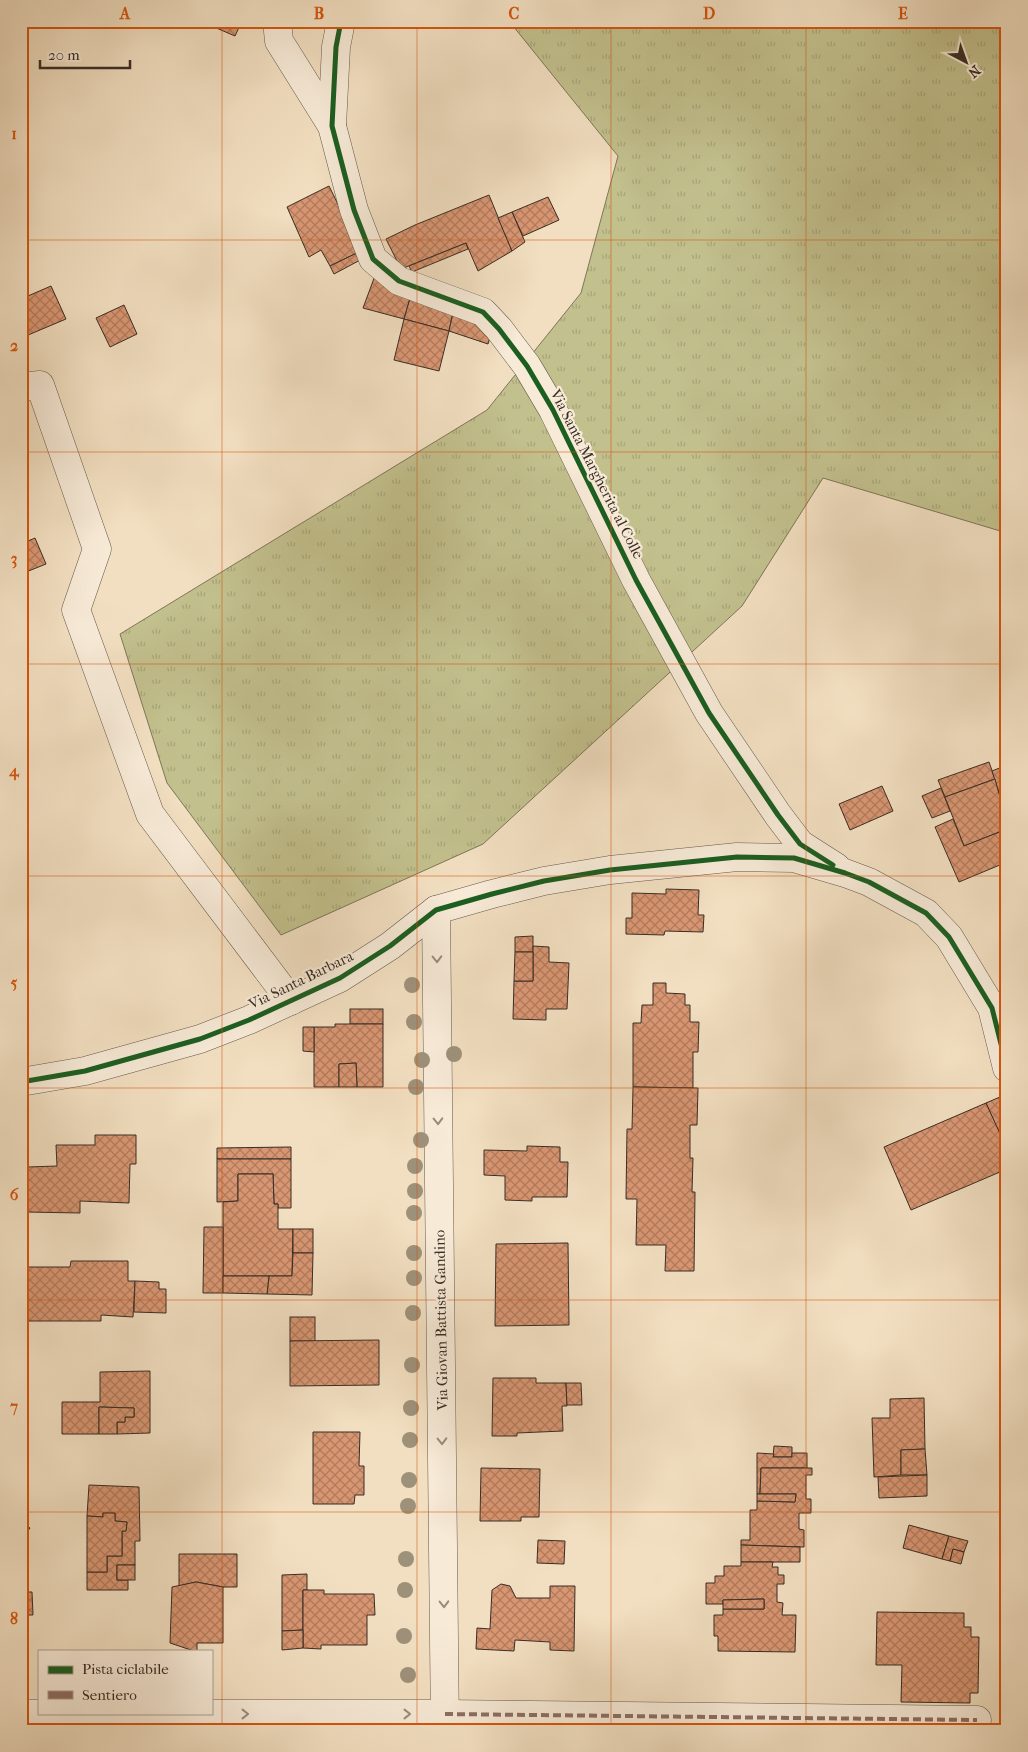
<svg xmlns="http://www.w3.org/2000/svg" width="1028" height="1752" font-family="'IM FELL French Canon',serif">
<style>
.grass{fill:url(#grass-tufts);stroke:#7d7659}
.building{fill:url(#building-cross-hatch);stroke:#382d25}
.lines{fill:none;stroke-linecap:round;stroke-linejoin:round}
.minor-casing{stroke:#665a4c;stroke-width:29}
.tertiary-casing{stroke:#665a4c;stroke-width:29}
.minor{stroke:#f7ead7;stroke-width:28}
.tertiary{stroke:#f7ead7;stroke-width:28}
.quiet{stroke:#8d6e63;stroke-width:4;stroke-dasharray:8 4;stroke-linecap:butt}
.cycleway-casing{stroke:#f7ead7;stroke-width:8}
.cycleway{stroke:#1b5e20;stroke-width:5}
.tree{fill:#9e917a}
.oneway{stroke:#988c7e}
.grid{fill:none;stroke:#d6550e;stroke-width:1;stroke-opacity:0.55}
.labels{text-anchor:middle;dominant-baseline:central;stroke-width:4.5;stroke-linejoin:round;paint-order:stroke}
.street-label{font-size:15px;fill:#382d25;stroke:#f7ead7}
.neatline{fill:none;stroke:#d6550e;stroke-width:2}
.grid-label{font-size:16px;text-anchor:middle;font-weight:bold;fill:#d6550e}
</style>
<defs>
<pattern id="grass-tufts" width="24" height="20" patternUnits="userSpaceOnUse" patternTransform="scale(1.25)"><rect width="24" height="20" fill="#c2c08d"/><path d="M3 7l-1-3M5 7V3M7 7l1-3M15 17l-1-3M17 17v-4M19 17l1-3" fill="none" stroke="#a7a57a"/></pattern>
<pattern id="building-cross-hatch" width="8" height="8" patternUnits="userSpaceOnUse" patternTransform="scale(1.25)"><rect width="8" height="8" fill="#d99672"/><path d="M0 0l8 8M0 8l8-8" fill="none" stroke="#b17b5d"/></pattern>
</defs>
<rect width="100%" height="100%" fill="#f2dfc1"/>
<filter id="stains"><feTurbulence type="fractalNoise" baseFrequency=".004" numOctaves="4"/><feColorMatrix values="0 0 0 0 .2 0 0 0 0 .09 0 0 0 0 .02 0 0 0 .5 -.17"/></filter>
<radialGradient id="worn" r=".72"><stop offset=".6" stop-color="#630" stop-opacity="0"/><stop offset="1" stop-color="#630" stop-opacity=".3"/></radialGradient>
<polygon class="grass" points="509,21 1007,21 1007,533 823,478 742,606 483,844 281,935 167,783 120,634 487,410 581,293 618,156"/>
<g class="building">
<polygon points="208,21 242,21 235,36 207,24"/>
<polygon points="329,186 361,251 330,266 321,250 309,257 287,207"/>
<polygon points="489,195 512,251 478,271 466,243 401,269 386,239 415,225"/>
<polygon points="548,197 559,220 523,236 512,212"/>
<polygon points="512,212 525,242 512,251 498,218"/>
<polygon points="466,243 468,249 412,272 409,266"/>
<polygon points="361,251 364,258 334,274 330,266"/>
<polygon points="376,273 411,295 404,319 363,308"/>
<polygon points="51,286 66,319 21,338 21,299"/>
<polygon points="411,295 454,308 449,331 404,319"/>
<polygon points="124,305 137,334 110,347 96,318"/>
<polygon points="454,308 493,327 488,344 449,331"/>
<polygon points="404,319 449,331 439,371 394,360"/>
<polygon points="35,538 46,564 21,574 21,544"/>
<polygon points="989,762 995,779 945,797 938,780"/>
<polygon points="1007,765 1007,790 999,793 992,771"/>
<polygon points="995,779 1007,823 1007,829 964,846 945,797"/>
<polygon points="882,786 893,811 850,830 839,804"/>
<polygon points="941,788 950,811 932,818 922,796"/>
<polygon points="1007,798 1007,823 1001,801"/>
<polygon points="953,819 964,846 1007,829 1007,862 959,882 935,827"/>
<polygon points="666,889 699,890 698,915 704,915 703,932 665,931 664,935 626,934 626,918 632,918 632,893 666,894"/>
<polygon points="533,936 533,952 515,952 515,937"/>
<polygon points="533,946 549,947 549,962 569,963 567,1009 546,1009 546,1020 513,1019 514,981 533,981"/>
<polygon points="515,952 533,952 533,981 514,981"/>
<polygon points="653,983 666,983 666,993 685,994 685,1005 690,1005 690,1022 699,1022 698,1052 693,1052 693,1088 633,1087 633,1023 641,1023 642,1005 653,1005"/>
<rect x="350" y="1009" width="33" height="15"/>
<polygon points="335,1024 383,1024 383,1087 357,1087 356,1063 339,1064 339,1087 314,1087 314,1027 335,1027"/>
<polygon points="303,1027 314,1027 314,1052 303,1051"/>
<polygon points="356,1063 357,1087 339,1087 339,1064"/>
<polygon points="633,1087 698,1088 697,1125 690,1125 690,1158 693,1158 692,1192 695,1192 694,1271 665,1271 666,1245 636,1245 637,1199 626,1199 627,1129 632,1129"/>
<polygon points="1007,1094 1007,1149 1006,1149 986,1103"/>
<polygon points="986,1103 1007,1149 1007,1169 911,1210 884,1147"/>
<polygon points="95,1135 136,1135 136,1164 130,1164 129,1203 80,1201 80,1213 26,1212 27,1167 57,1166 56,1145 95,1145"/>
<polygon points="527,1146 560,1147 560,1162 568,1162 567,1197 532,1197 532,1201 505,1200 505,1176 484,1175 484,1150 527,1151"/>
<polygon points="291,1147 291,1159 217,1159 217,1148"/>
<polygon points="217,1159 291,1159 291,1208 278,1208 278,1204 274,1204 273,1174 238,1174 238,1201 217,1202"/>
<polygon points="238,1174 273,1174 274,1204 278,1204 278,1229 293,1229 292,1276 223,1276 223,1202 238,1201"/>
<polygon points="204,1227 223,1227 223,1293 203,1293"/>
<rect x="293" y="1229" width="20" height="24"/>
<polygon points="568,1243 569,1325 495,1326 496,1244"/>
<polygon points="293,1253 313,1253 312,1295 267,1294 269,1276 292,1276"/>
<polygon points="71,1261 128,1261 128,1281 135,1281 133,1317 101,1315 101,1321 21,1321 21,1284 27,1284 28,1267 70,1267"/>
<polygon points="223,1276 269,1276 267,1294 223,1293"/>
<polygon points="135,1281 159,1282 159,1289 166,1289 166,1313 134,1312"/>
<rect x="290" y="1317" width="25" height="24"/>
<polygon points="379,1340 379,1385 290,1386 290,1341"/>
<polygon points="150,1371 150,1433 117,1434 117,1422 125,1422 125,1417 134,1417 134,1408 99,1407 99,1434 62,1434 62,1402 100,1402 100,1372"/>
<polygon points="493,1378 536,1378 536,1383 566,1383 567,1406 562,1406 563,1431 517,1433 517,1436 492,1436"/>
<polygon points="566,1383 581,1383 582,1405 567,1405"/>
<polygon points="924,1398 925,1449 901,1450 901,1475 874,1477 872,1418 890,1418 890,1399"/>
<polygon points="99,1407 134,1408 134,1417 125,1417 125,1422 117,1422 117,1434 99,1434"/>
<polygon points="313,1432 360,1432 359,1466 364,1466 364,1495 355,1495 354,1504 313,1504"/>
<polygon points="774,1446 792,1447 792,1457 773,1457"/>
<polygon points="925,1449 927,1475 901,1475 901,1450"/>
<polygon points="757,1453 774,1454 773,1457 792,1457 792,1453 807,1453 807,1468 761,1468 760,1494 757,1494"/>
<polygon points="481,1468 540,1469 539,1517 521,1517 521,1521 480,1521"/>
<polygon points="761,1468 812,1468 812,1475 806,1475 806,1499 811,1499 811,1513 799,1513 799,1529 804,1530 804,1547 741,1545 741,1540 750,1540 750,1510 757,1510 757,1501 795,1502 796,1494 760,1494"/>
<polygon points="927,1475 927,1496 879,1498 878,1477"/>
<polygon points="89,1485 139,1487 140,1541 135,1541 135,1565 117,1565 117,1580 128,1580 128,1590 87,1590 87,1572 107,1572 107,1556 122,1556 122,1531 126,1531 127,1522 115,1521 115,1513 103,1513 103,1517 87,1516"/>
<polygon points="757,1494 796,1494 795,1502 757,1501"/>
<polygon points="103,1513 115,1513 115,1521 127,1522 126,1531 122,1531 122,1556 107,1556 107,1572 87,1572 87,1516 103,1517"/>
<polygon points="21,1521 30,1528 21,1540"/>
<polygon points="909,1525 949,1536 942,1559 903,1548"/>
<polygon points="949,1536 968,1541 964,1552 953,1549 950,1561 942,1559"/>
<polygon points="21,1540 22,1574 25,1574 25,1592 32,1592 33,1615 21,1615"/>
<polygon points="538,1540 565,1541 564,1564 537,1563"/>
<polygon points="741,1545 800,1547 800,1562 741,1562"/>
<polygon points="953,1549 964,1552 961,1564 950,1561"/>
<polygon points="179,1554 237,1554 237,1587 223,1587 196,1582 179,1586"/>
<polygon points="741,1562 773,1562 772,1567 778,1567 778,1575 784,1575 784,1584 777,1584 777,1602 783,1603 782,1615 796,1615 795,1652 718,1651 718,1636 714,1636 714,1615 723,1615 723,1609 764,1609 764,1599 723,1600 723,1604 706,1604 706,1583 715,1583 715,1576 724,1576 724,1566 741,1566"/>
<rect x="117" y="1565" width="18" height="15"/>
<polygon points="307,1574 307,1590 303,1590 303,1630 282,1631 282,1575"/>
<polygon points="196,1582 223,1587 223,1643 197,1643 197,1651 194,1651 170,1643 172,1587"/>
<polygon points="501,1584 510,1586 516,1598 550,1598 550,1586 575,1586 574,1651 550,1650 550,1642 515,1640 514,1651 476,1649 477,1628 490,1629 492,1590"/>
<polygon points="303,1590 324,1590 324,1594 374,1594 375,1615 367,1615 367,1645 321,1645 321,1649 303,1648"/>
<polygon points="764,1599 764,1609 723,1609 723,1600"/>
<polygon points="877,1612 964,1613 964,1627 971,1627 971,1637 979,1637 978,1693 970,1693 970,1703 901,1702 902,1665 876,1665"/>
<rect x="21" y="1615" width="4" height="33"/>
<polygon points="303,1630 303,1648 282,1650 282,1631"/>
</g>
<g class="lines">
<defs>
<g id="minor">
<polyline points="277,21 279,41 332,126"/>
<polyline points="341,21 336,47 332,126 354,210 373,259 399,281 483,312 499,329 527,366 553,410 636,580 709,713 778,815 800,844 836,867"/>
<polyline points="21,387 40,385 97,549 76,610 150,814 291,1001"/>
<polyline points="21,1714 445,1714 977,1720"/>
</g>
<g id="tertiary">
<polyline points="436,910 445,1731"/>
<polyline points="21,1082 85,1071 200,1039 249,1020 340,978 390,946 436,910 492,894 544,881 610,870 737,857 794,858 845,873 869,882 926,913 949,937 992,1008 1007,1068"/>
</g>
</defs>
<use href="#minor" class="minor-casing"/>
<use href="#tertiary" class="tertiary-casing"/>
<use href="#minor" class="minor"/>
<use href="#tertiary" class="tertiary"/>
<polyline class="quiet" points="445,1714 977,1720"/>
<defs>
<g id="cycleway">
<polyline points="341,21 336,47 332,126 354,210 373,259 399,281 483,312 499,329 527,366 553,410 636,580 709,713 778,815 800,844 833,865"/>
<polyline points="21,1082 85,1071 200,1039 249,1020 340,978 390,946 436,910 492,894 544,881 610,870 737,857 794,858 845,873 869,882 926,913 949,937 992,1008 1007,1068"/>
</g>
</defs>
<use href="#cycleway" class="cycleway-casing"/>
<use href="#cycleway" class="cycleway"/>
</g>
<g class="tree">
<circle cx="412" cy="985" r="8"/>
<circle cx="414" cy="1022" r="8"/>
<circle cx="454" cy="1054" r="8"/>
<circle cx="422" cy="1060" r="8"/>
<circle cx="416" cy="1087" r="8"/>
<circle cx="421" cy="1140" r="8"/>
<circle cx="415" cy="1166" r="8"/>
<circle cx="415" cy="1191" r="8"/>
<circle cx="414" cy="1213" r="8"/>
<circle cx="414" cy="1253" r="8"/>
<circle cx="414" cy="1278" r="8"/>
<circle cx="413" cy="1313" r="8"/>
<circle cx="412" cy="1365" r="8"/>
<circle cx="411" cy="1408" r="8"/>
<circle cx="410" cy="1440" r="8"/>
<circle cx="409" cy="1480" r="8"/>
<circle cx="408" cy="1506" r="8"/>
<circle cx="406" cy="1559" r="8"/>
<circle cx="405" cy="1590" r="8"/>
<circle cx="404" cy="1636" r="8"/>
<circle cx="408" cy="1675" r="8"/>
</g>
<defs><path id="oneway-chevron" d="M-2-3.5L2.5 0L-2 3.5" fill="none" stroke-width="1.6" stroke-linecap="round" stroke-linejoin="round" transform="scale(1.25)"/></defs>
<g class="oneway">
<use href="#oneway-chevron" transform="translate(437 959) rotate(89)"/>
<use href="#oneway-chevron" transform="translate(438 1121) rotate(89)"/>
<use href="#oneway-chevron" transform="translate(442 1441) rotate(89)"/>
<use href="#oneway-chevron" transform="translate(444 1604) rotate(89)"/>
<use href="#oneway-chevron" transform="translate(245 1714)"/>
<use href="#oneway-chevron" transform="translate(407 1714)"/>
</g>
<path class="grid" d="M222,21V1731M417,21V1731M611,21V1731M806,21V1731M21,240H1007M21,452H1007M21,664H1007M21,876H1007M21,1088H1007M21,1300H1007M21,1512H1007"/>
<g class="labels">
<g class="street-label">
<text transform="translate(597 474) rotate(63)">Via Santa Margherita al Colle</text>
<text transform="translate(301 980) rotate(-26)">Via Santa Barbara</text>
<text transform="translate(441 1320) rotate(-91)">Via Giovan Battista Gandino</text>
</g>
</g>
<rect width="1028" height="1752" fill="none" stroke="#f2dfc1" stroke-width="55"/>
<rect x="38" y="1650" width="175" height="65" fill="#f7ead7" stroke="#ab9e90"/>
<rect x="48" y="1666" width="25" height="8" fill="#1b5e20" stroke="#ab9e90"/>
<text x="82" y="1674" font-size="15" fill="#382d25">Pista ciclabile</text>
<rect x="48" y="1691" width="25" height="8" fill="#8d6e63" stroke="#ab9e90"/>
<text x="82" y="1700" font-size="15" fill="#382d25">Sentiero</text>
<g transform="translate(966 62) rotate(139)" stroke="#f7ead7" stroke-width="4" paint-order="stroke">
<path d="M0-4L9 19L0 12L-9 19Z" fill="#382d25"/>
<text y="-8" font-size="14" font-weight="bold" text-anchor="middle" fill="#382d25">N</text>
</g>
<path d="M40 60v8h90v-8" fill="none" stroke="#382d25" stroke-width="2.5"/>
<text x="48" y="60" font-size="15" fill="#382d25" stroke="#f7ead7" stroke-width="4" paint-order="stroke">20 m</text>
<rect x="28" y="28" width="972" height="1696" class="neatline"/>
<g class="grid-label">
<text x="125" y="19">A</text>
<text x="319" y="19">B</text>
<text x="514" y="19">C</text>
<text x="709" y="19">D</text>
<text x="903" y="19">E</text>
<text x="14" y="139">1</text>
<text x="14" y="351">2</text>
<text x="14" y="564">3</text>
<text x="14" y="776">4</text>
<text x="14" y="988">5</text>
<text x="14" y="1200">6</text>
<text x="14" y="1412">7</text>
<text x="14" y="1624">8</text>
</g>
<rect width="100%" height="100%" filter="url(#stains)"/>
<rect width="100%" height="100%" fill="url(#worn)"/>
</svg>
